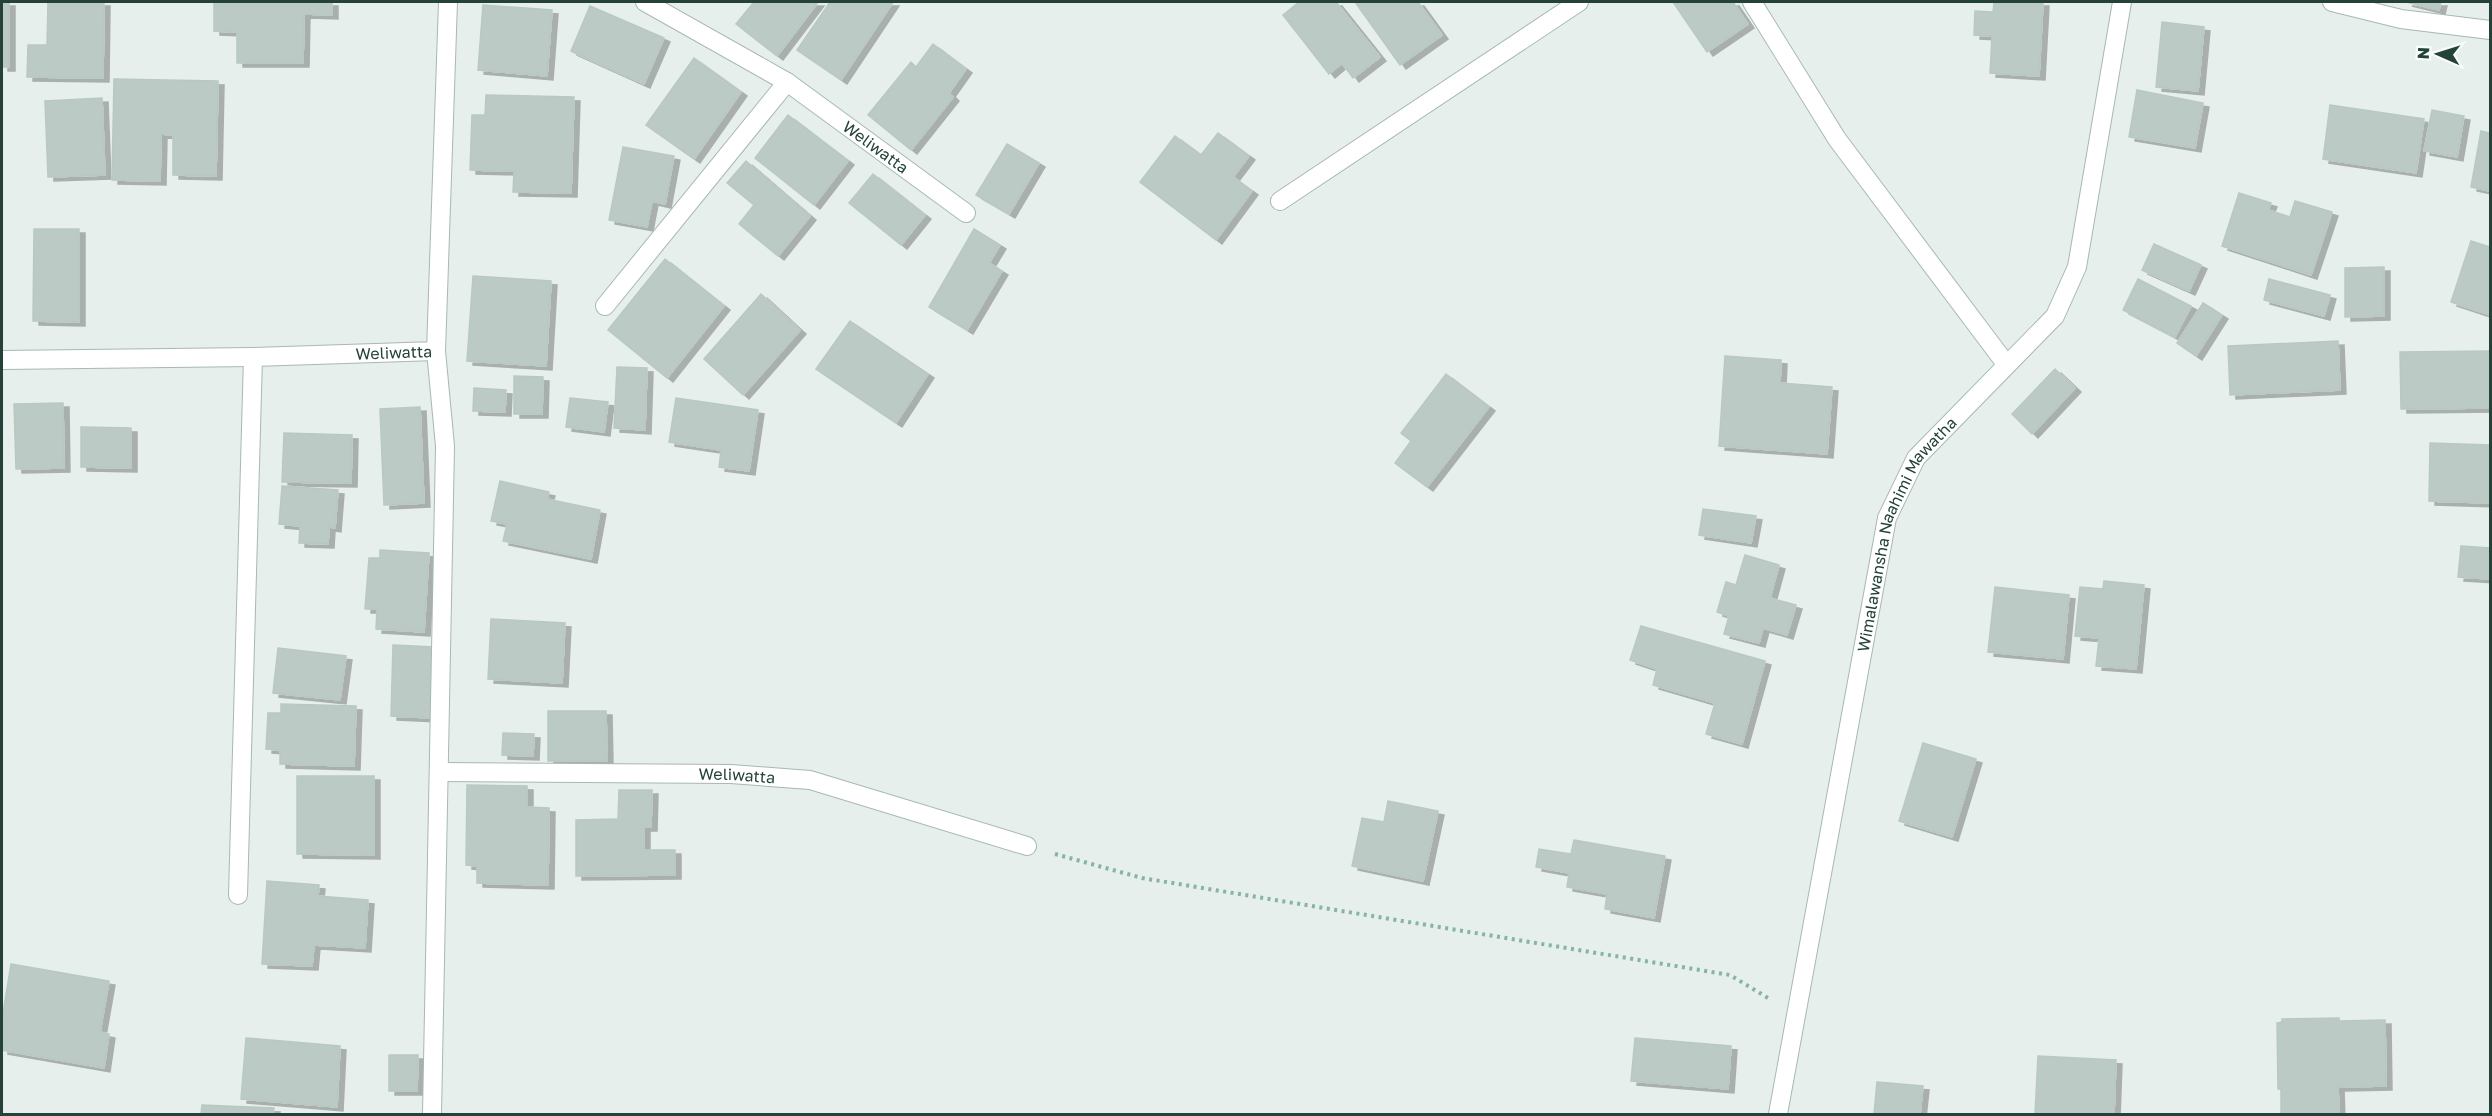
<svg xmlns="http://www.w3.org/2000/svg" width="2492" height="1116" font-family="'Golos Text',sans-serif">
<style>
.building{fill:#bbcac4;stroke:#b8c9c2;stroke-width:1.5;filter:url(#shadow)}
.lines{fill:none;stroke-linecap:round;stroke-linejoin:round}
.lane-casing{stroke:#a8b8b2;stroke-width:20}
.street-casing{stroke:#a8b8b2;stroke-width:20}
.path{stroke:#86b3a5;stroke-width:4;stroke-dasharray:3 4.5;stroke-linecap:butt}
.lane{stroke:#fff;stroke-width:18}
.street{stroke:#fff;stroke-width:18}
.labels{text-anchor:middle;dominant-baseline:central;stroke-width:6;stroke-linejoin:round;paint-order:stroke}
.street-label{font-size:16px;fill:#24423a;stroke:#f7fbf9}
</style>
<defs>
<filter id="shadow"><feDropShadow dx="6" dy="4" stdDeviation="0" flood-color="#0004"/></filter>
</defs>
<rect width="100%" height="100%" fill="#e6efeb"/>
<g class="building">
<rect x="2" y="2" width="7" height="65"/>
<polygon points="48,2 104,2 103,78 27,77 28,45 47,45"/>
<polygon points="214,2 332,2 332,15 304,14 303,63 237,63 237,32 214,31"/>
<polygon points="754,2 818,2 777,56 736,24"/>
<polygon points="830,2 893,2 841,80 797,50"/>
<polygon points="1299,2 1336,2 1380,57 1353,78 1342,63 1329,74 1283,15"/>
<polygon points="1355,2 1418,2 1442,35 1400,65"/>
<polygon points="1673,2 1733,2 1748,24 1707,52"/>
<polygon points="1994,2 2043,2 2039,76 1990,73 1992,36 1974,35 1975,11 1993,12"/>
<polygon points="2406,2 2441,2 2439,10"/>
<polygon points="483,5 552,10 547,76 478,70"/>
<polygon points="590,6 664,38 644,84 571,51"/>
<polygon points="2162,22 2204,27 2198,91 2156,87"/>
<polygon points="933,44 966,69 949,93 953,97 911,150 868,115 911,62 916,67"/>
<polygon points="694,58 741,92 694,159 646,125"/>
<polygon points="114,79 218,81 216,176 173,175 173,135 161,134 160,181 112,180"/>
<polygon points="2137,90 2203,103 2195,148 2129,137"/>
<polygon points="486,95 574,97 571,193 513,192 514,171 470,170 472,115 485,115"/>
<polygon points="102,98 105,175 48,177 45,101"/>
<polygon points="2330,105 2424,119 2416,173 2323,159"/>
<polygon points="2432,110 2464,116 2457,157 2424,151"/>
<polygon points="788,115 848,161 814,205 755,158"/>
<polygon points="2481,131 2490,133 2490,191 2471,187"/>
<polygon points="1218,133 1249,156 1233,177 1252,191 1216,240 1140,182 1175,136 1201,155"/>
<polygon points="1007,144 1039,163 1009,214 976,195"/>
<polygon points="623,147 674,156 665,204 652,201 647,227 609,220"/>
<polygon points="746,161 810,216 778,256 739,224 754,205 727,183"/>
<polygon points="873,174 925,215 901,245 849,203"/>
<polygon points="2239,193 2271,203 2268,210 2290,217 2295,201 2332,212 2311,275 2222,246"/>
<polygon points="34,229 79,229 79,322 33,321"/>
<polygon points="974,229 1000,245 989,263 1002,271 967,330 929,307"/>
<polygon points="2471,241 2490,247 2490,315 2451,302"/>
<polygon points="2154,244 2201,265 2189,291 2142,270"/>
<polygon points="665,259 724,306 667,378 608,330"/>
<polygon points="2384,267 2384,316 2345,317 2345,268"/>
<polygon points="473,276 551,281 546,366 467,361"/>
<polygon points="2138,279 2191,306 2175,337 2123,310"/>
<polygon points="2269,279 2330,295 2324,316 2264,300"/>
<polygon points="761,294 800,330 743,395 704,359"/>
<polygon points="2203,303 2222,315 2196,356 2177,343"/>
<polygon points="850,321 928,374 896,423 816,369"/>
<polygon points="2338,341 2340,390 2230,395 2228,346"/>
<polygon points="2490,351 2490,408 2401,409 2400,352"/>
<polygon points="1725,356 1781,360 1780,383 1832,387 1827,454 1719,446"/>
<polygon points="617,367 647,368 645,430 614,428"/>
<polygon points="2055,369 2075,388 2032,434 2012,414"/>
<polygon points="1446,374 1489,407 1427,487 1395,463 1411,441 1401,433"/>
<polygon points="514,376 543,377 542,414 514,414"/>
<polygon points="474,388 506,390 505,412 473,411"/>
<polygon points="570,398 608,402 604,432 566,427"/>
<polygon points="676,398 758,410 749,471 719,467 721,450 669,442"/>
<polygon points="63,403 64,468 16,469 14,404"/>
<polygon points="420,407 424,503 384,505 380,409"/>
<polygon points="81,427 131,428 131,468 81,467"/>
<polygon points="284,433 352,435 351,483 282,482"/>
<polygon points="2430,443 2490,445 2490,503 2429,501"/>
<polygon points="500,481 549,492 547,499 600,510 591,559 503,541 507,524 491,521"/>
<polygon points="282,486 338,490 335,528 329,527 328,544 299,543 300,526 279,524"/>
<polygon points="1703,509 1756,516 1751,543 1699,535"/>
<polygon points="2461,546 2490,548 2490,579 2458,577"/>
<polygon points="380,550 429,553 424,632 376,629 377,609 365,609 369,558 380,558"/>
<polygon points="1745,555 1779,565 1770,598 1796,605 1787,635 1763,628 1759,643 1724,634 1729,616 1717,612 1726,582 1736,585"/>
<polygon points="2104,581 2144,585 2136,669 2096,666 2099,638 2075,636 2080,587 2103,589"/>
<polygon points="1995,587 2069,595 2063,659 1988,652"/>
<polygon points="491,619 565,623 562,683 488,679"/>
<polygon points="1641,626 1765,661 1742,744 1706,734 1715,703 1653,685 1657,669 1630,660"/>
<polygon points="393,645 434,647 432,718 391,716"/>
<polygon points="278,648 346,656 340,700 273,693"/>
<polygon points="281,704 356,706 354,766 280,764 280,750 266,749 268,713 281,713"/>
<polygon points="548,711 606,711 607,761 548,761"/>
<polygon points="503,733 534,734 533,756 502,755"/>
<polygon points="1923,743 1976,759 1952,837 1899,821"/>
<polygon points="297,776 374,776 374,855 297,854"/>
<polygon points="467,785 527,786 527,807 549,808 548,885 477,883 477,866 466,865"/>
<polygon points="619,790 652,790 651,827 644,827 644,850 675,850 675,875 576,876 576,820 618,819"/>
<polygon points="1388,801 1438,811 1423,881 1352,866 1362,818 1384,822"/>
<polygon points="1574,840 1665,856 1654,918 1605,909 1607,894 1567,887 1569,873 1536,867 1539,849 1571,854"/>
<polygon points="267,881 319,885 318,896 368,900 365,948 314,945 312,966 262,964"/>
<polygon points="11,964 109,981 100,1032 109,1034 104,1068 2,1050 2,1019"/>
<polygon points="2339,1018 2339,1021 2385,1020 2386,1086 2338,1087 2339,1114 2281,1114 2281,1089 2278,1089 2277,1023 2282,1022 2282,1019"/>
<polygon points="246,1038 340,1046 337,1107 241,1099"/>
<polygon points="1635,1038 1731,1046 1728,1089 1631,1081"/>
<polygon points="389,1055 418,1055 417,1091 389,1091"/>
<polygon points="2038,1056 2116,1060 2114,1114 2035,1114"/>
<polygon points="1877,1082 1923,1086 1920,1114 1874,1114"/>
<polygon points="202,1105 274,1108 273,1114 201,1114"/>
</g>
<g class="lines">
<defs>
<polyline id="lane" points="238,895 253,357"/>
<g id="street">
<path id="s1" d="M645,2L787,82L966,213"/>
<polyline points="1752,2 1837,139 2006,364"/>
<polyline points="2332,2 2401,19 2490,30"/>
<polyline points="1280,201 1579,2"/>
<polyline points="605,306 787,82"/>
<path id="s2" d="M2,360L253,357L436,351L448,2"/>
<path id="s3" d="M439,772L731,774L810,780L1027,846"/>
<polyline points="432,1114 445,446 436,351"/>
<path id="s4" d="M1778,1114L1887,518L1916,458L2055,316L2077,267L2122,2"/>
</g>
</defs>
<use href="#lane" class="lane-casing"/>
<use href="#street" class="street-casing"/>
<polyline class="path" points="1055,854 1142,878 1730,975 1768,998"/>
<use href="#lane" class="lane"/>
<use href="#street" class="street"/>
</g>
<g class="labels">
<g class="street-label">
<text stroke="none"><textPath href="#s1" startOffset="273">Weliwatta</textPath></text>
<text stroke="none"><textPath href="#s2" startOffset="392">Weliwatta</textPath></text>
<text stroke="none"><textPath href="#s4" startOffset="598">Wimalawansha Naahimi Mawatha</textPath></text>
<text stroke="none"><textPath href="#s3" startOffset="298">Weliwatta</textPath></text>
</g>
</g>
<rect width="2492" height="1116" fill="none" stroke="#24423a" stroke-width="6"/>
<g transform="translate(2438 54) rotate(273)" stroke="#f7fbf9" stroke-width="4.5" paint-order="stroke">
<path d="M0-4.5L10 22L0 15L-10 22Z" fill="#24423a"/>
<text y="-9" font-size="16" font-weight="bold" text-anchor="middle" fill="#24423a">N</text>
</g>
</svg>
